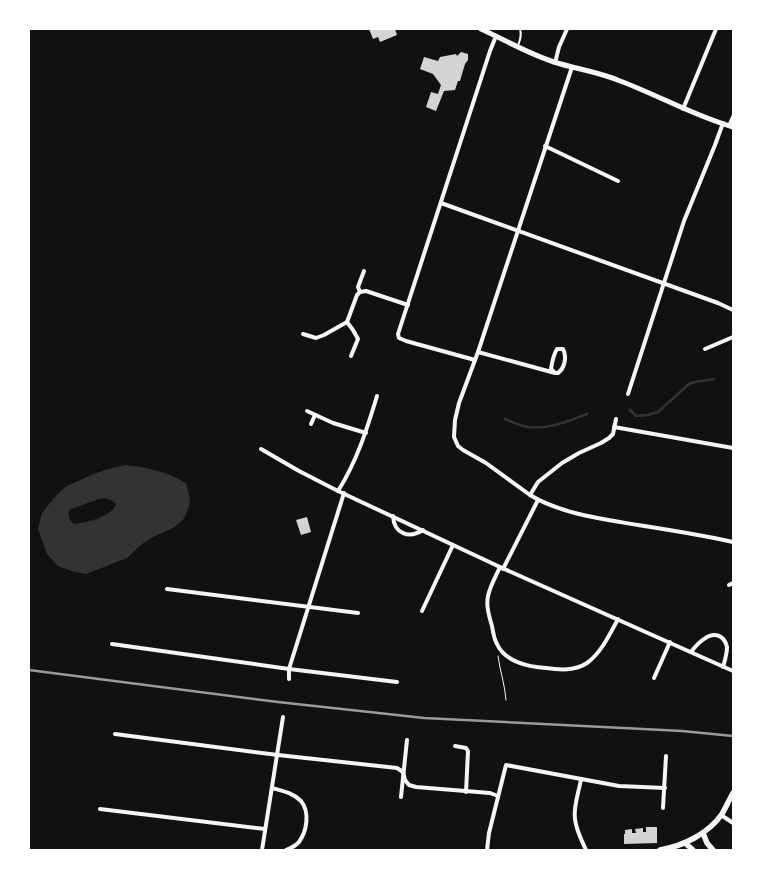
<svg xmlns="http://www.w3.org/2000/svg" width="762" height="879" font-family="Cabin,sans-serif">
<style>
.water{fill:#333;fill-rule:evenodd}
.lines{fill:none;stroke-linecap:round;stroke-linejoin:round}
.stream{stroke:#333;stroke-width:2.5}
.building{fill:#d3d3d3}
.path{stroke:#f5f5f5;stroke-width:1}
.service{stroke:#f5f5f5;stroke-width:2}
.minor{stroke:#f5f5f5;stroke-width:4}
.tertiary{stroke:#f5f5f5;stroke-width:5}
.secondary{stroke:#f5f5f5;stroke-width:5.5}
.rail{stroke:#9a9a9a;stroke-width:2.5}
</style>
<rect width="100%" height="100%" fill="#111"/>
<path class="water" d="M126,465C147,467 167,472 186,483L190,498L189,507L183,520L173,528L155,536L142,544L127,558L86,574L72,571L58,566L47,554L38,529L42,513L54,498L65,487L91,475L108,469ZM105,498L111,500L116,504C113,516 86,523 74,524L70,520L68,513L71,509L99,499Z"/>
<g class="lines">
<g class="stream">
<polyline points="630,410 636,416 648,415 658,412 689,384 695,382 714,379"/>
<path d="M505,419C512,422 520,426 528,427C549,430 568,421 587,414"/>
</g>
</g>
<g class="building">
<polygon points="369,29 395,29 397,35 380,42 378,37 373,39"/>
<polygon points="461,52 468,54 468,60 465,64 460,81 458,81 455,90 444,91 436,111 426,107 431,92 438,94 441,85 433,74 420,69 424,57 438,61 440,57 456,54 457,56"/>
<polygon points="307,517 311,532 301,535 296,520"/>
<polygon points="646,827 657,827 657,843 624,844 624,834 625,834 625,830 632,829 632,833 636,833 635,829 643,828 643,832 646,832"/>
</g>
<g class="lines">
<path class="path" d="M498,656C500,671 505,685 506,700"/>
<path class="service" d="M518,46C520,40 522,35 520,29"/>
<g class="minor">
<polyline points="555,63 559,47 567,29"/>
<path d="M572,67L478,352L459,403L455,420L454,437L458,446L463,450L486,463L530,495C561,514 603,519 638,525C670,530 702,535 733,542"/>
<polyline points="683,109 716,29"/>
<polyline points="729,126 733,117"/>
<polyline points="545,146 618,181"/>
<polyline points="441,203 718,303 733,310"/>
<polyline points="360,292 366,291 408,305"/>
<polyline points="347,322 353,330 358,339 351,356"/>
<polyline points="303,334 316,338 324,335 347,322 357,295 360,292 358,287 364,271"/>
<polyline points="705,349 733,337"/>
<path d="M478,352L555,373H558C565,368 567,356 563,349H557C554,354 552,362 551,369L555,373"/>
<polyline points="475,360 406,341 399,338 398,334 490,51 496,36"/>
<polyline points="628,394 684,221 715,145 723,123"/>
<polyline points="307,411 333,423 366,433"/>
<polyline points="311,424 315,415"/>
<polyline points="614,427 733,448"/>
<polyline points="261,449 299,471 338,491 500,567 733,671"/>
<path d="M338,491C357,461 367,429 377,396"/>
<polyline points="530,495 538,482 562,463 579,453 601,443 609,438 613,434 616,419"/>
<path d="M393,516C394,534 409,539 423,530"/>
<path d="M500,567C496,576 490,586 488,596C486,606 489,616 492,626C493,632 494,639 497,644C505,662 529,667 546,668C560,670 575,671 587,663C601,653 610,634 618,619"/>
<polyline points="503,569 538,500"/>
<polyline points="729,585 733,583"/>
<polyline points="167,589 358,613"/>
<polyline points="422,611 453,545"/>
<polyline points="112,644 289,669 397,682"/>
<path d="M691,652C697,644 710,630 721,637C724,639 726,643 727,647C727,654 725,660 723,667"/>
<polyline points="654,678 670,642"/>
<polyline points="289,679 289,669 344,493"/>
<polyline points="115,734 278,755 397,768 403,772 405,780 409,785 416,787 490,793 498,796"/>
<polyline points="455,746 466,748 468,751 466,792"/>
<path d="M581,779C579,792 573,806 575,819C576,830 582,841 586,850"/>
<path d="M272,788C283,791 293,793 301,801C310,812 307,831 299,842C296,846 291,848 286,850"/>
<polyline points="401,797 407,740"/>
<polyline points="663,808 666,756"/>
<polyline points="100,809 265,829"/>
<polyline points="721,815 733,823"/>
<polyline points="262,850 283,717"/>
<polyline points="487,850 489,833 506,765 619,786 665,788"/>
</g>
<path class="tertiary" d="M481,29C505,40 529,54 554,62C576,69 599,72 620,81C658,95 694,116 733,127"/>
<g class="secondary">
<polyline points="703,833 707,843 713,850"/>
<polyline points="685,843 693,850"/>
<path d="M660,850C683,846 708,834 722,814C726,807 729,800 733,793"/>
</g>
<polyline class="rail" points="29,670 278,702 424,718 643,729 682,731 733,736"/>
</g>
<rect width="762" height="879" fill="none" stroke="#ffffff" stroke-width="60"/>
</svg>
